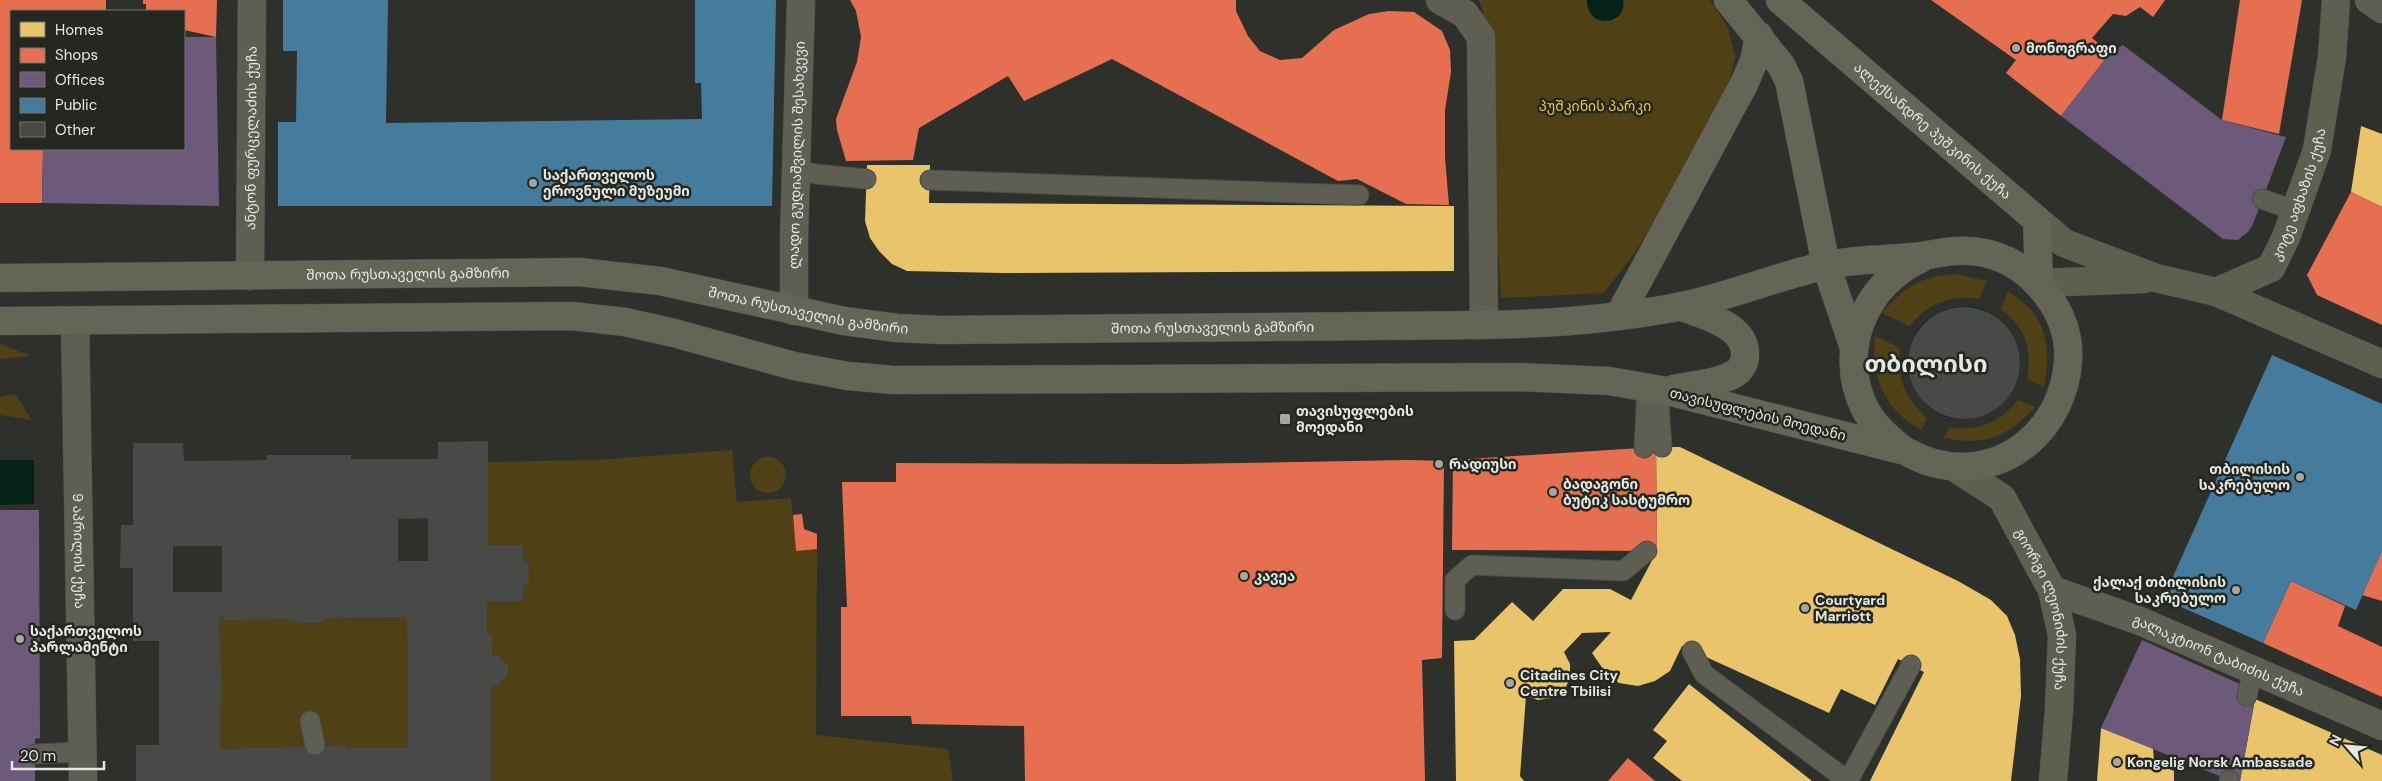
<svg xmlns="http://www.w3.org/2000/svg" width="2382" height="781" font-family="'DM Sans','Noto Sans Georgian',sans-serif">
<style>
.green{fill:#4f4016}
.water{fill:#042218;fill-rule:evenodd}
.homes{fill:#e9c46a}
.shops{fill:#e76f51}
.offices{fill:#6d597a}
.public{fill:#457b9d}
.building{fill:#474a46;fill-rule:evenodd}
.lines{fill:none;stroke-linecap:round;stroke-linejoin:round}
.lane-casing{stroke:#4b4c49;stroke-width:21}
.street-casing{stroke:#4b4c49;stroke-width:29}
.secondary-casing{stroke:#4b4c49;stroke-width:29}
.primary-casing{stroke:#4b4c49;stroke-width:29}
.lane{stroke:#5e5e53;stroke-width:19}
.street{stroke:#5e5e53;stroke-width:28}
.secondary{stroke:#5f5f51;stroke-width:28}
.primary{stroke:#646556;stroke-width:28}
.poi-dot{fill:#a4a7a2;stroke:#242820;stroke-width:2}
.labels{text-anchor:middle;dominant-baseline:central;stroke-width:5;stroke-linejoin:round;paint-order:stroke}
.poi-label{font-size:14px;font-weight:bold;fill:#e4e7e2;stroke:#242820;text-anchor:start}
.park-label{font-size:14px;fill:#f0c44b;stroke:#242820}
.street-label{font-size:14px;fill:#e4e7e2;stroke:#242820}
.town-label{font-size:24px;font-weight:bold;fill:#e4e7e2;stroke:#242820}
</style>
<rect width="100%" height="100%" fill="#2e302b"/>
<g class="green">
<polygon points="1479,0 1710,0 1728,28 1735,57 1729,85 1685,162 1656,219 1634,254 1604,293 1501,298 1483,12"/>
<path d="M1956,274L1987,281L1979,299C1950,294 1927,304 1910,326L1882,313C1904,287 1921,276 1956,274Z"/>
<path d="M2008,291C2015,297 2023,302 2029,308C2050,329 2049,361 2044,387L2027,379C2032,347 2026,329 2001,309Z"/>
<path d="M1875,336L1900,348C1897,380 1904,396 1927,418L1921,430C1884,409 1871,378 1875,336Z"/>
<polygon points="0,344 31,356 0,359"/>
<polygon points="15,394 32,420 0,415 0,397"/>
<path d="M2018,400L2035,407C2007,438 1984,446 1944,438L1949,427C1976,432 2001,422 2018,400Z"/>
<polygon points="732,450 737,502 791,498 796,550 817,549 816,735 948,749 953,781 491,781 491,685 498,685 508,675 508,665 498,655 492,655 487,634 487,601 523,601 523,587 530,580 528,563 523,560 523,545 488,545 487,462 595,460"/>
<circle cx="768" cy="475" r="18"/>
<polygon points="219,617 291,619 320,623 328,618 407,617 408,748 346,748 345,745 220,749 220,705 221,705"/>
</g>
<g class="water">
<path d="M1623,0C1628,25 1587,31 1587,0Z"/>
<path d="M1955,307C1961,307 1968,306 1974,307C2008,313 2031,354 2015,386C1999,417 1958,431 1929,407C1905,387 1901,349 1922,325C1931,315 1942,311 1955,307ZM1960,343C1968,343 1975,345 1980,352C2001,387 1926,395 1948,350Z"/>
<polygon points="0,460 34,460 34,504 0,505"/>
</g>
<g class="homes">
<polygon points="2361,126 2382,134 2382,207 2351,192"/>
<polygon points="867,165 930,165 929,203 1454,206 1454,271 1002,273 907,271 892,264 879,251 870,238 865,221"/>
<polygon points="1656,447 1680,447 1958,581 1991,600 2007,616 2015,635 2020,659 2021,696 2011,781 1870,781 1924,672 1898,659 1875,705 1841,689 1829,713 1682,646 1670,671 1655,681 1638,686 1619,683 1605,672 1592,653 1611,632 1582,633 1564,652 1570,664 1570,679 1564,690 1551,698 1538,700 1526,696 1520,776 1524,781 1456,781 1454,641 1474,640 1512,602 1533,621 1563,589 1610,589 1631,600 1657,551"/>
<polygon points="1689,684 1723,711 1812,781 1682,781 1653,758 1667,741 1653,730"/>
<polygon points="2255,699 2382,755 2382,781 2240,781"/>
<polygon points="2101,728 2153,748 2154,761 2174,771 2174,781 2097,781"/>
</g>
<g class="shops">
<polygon points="0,0 106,0 106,11 11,11 11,149 43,149 42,203 0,203"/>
<polygon points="143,0 217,0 216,37 184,30 184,11 146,11 146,4 143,4"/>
<polygon points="850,0 1236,0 1236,11 1248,36 1260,51 1280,60 1302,58 1334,30 1369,14 1389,11 1414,12 1442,31 1450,50 1451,72 1445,110 1445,157 1449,205 1406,204 1357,179 1338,181 1112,59 1024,101 1008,76 919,128 913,160 846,161 837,130 836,119 857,62 861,37 856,11"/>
<polygon points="1931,0 2165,0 2153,17 2140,7 2126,16 2113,14 2092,38 2110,53 2061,116 2006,73 2016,60"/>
<polygon points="2240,0 2302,0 2279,134 2222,120"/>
<polygon points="2351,192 2382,207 2382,325 2317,295 2307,275"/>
<polygon points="1656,447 1657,551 1452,550 1453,460"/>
<polygon points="1408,460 1444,461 1442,658 1422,660 1425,781 1025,781 1024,726 912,724 911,716 841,716 841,607 847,607 842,482 896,482 896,463 1180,464"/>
<polygon points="802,514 804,529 817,534 817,549 796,551 793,515"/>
<polygon points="2382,551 2382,601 2362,595"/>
<polygon points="2291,581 2345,606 2338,626 2382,647 2382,697 2263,643"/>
<polygon points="1628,758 1655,781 1608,781"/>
</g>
<g class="offices">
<polygon points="184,37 216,37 219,206 42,203 43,149 184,149"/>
<polygon points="2123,45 2222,120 2286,137 2253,224 2249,231 2238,240 2223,239 2061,116 2110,53"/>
<polygon points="0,510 39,510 40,738 35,739 35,781 0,781"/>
<polygon points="2142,640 2242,685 2255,699 2240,781 2232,781 2101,728"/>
</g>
<g class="public">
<polygon points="283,0 388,0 386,123 702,119 701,83 695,83 695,0 776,0 772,206 278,206 278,122 296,122 297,51 283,51"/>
<polygon points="2272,355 2382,404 2382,551 2356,610 2291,581 2263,643 2163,599"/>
</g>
<g class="building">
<circle cx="1964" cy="363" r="56"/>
<path d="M488,441V545H523V560L528,563L530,580L523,587V601H487V634H492V655H498L508,665V675L498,685H491V781H136V745H159V641H133V568H120L121,525H133V443H183L184,461L267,460V455H351V459H438V442ZM428,518V561H398V519ZM173,546H222V592H173ZM219,617H224V620L291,619L299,623H321L328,618L407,617L408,748H346V745L220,749V705H222Z"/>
</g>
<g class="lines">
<defs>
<g id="lane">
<polyline points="797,170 816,174 866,179"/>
<polyline points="930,180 1359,195"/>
<polyline points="2262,199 2296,211"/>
<polyline points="1658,389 1662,447"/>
<polyline points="1644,448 1647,387"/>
<polyline points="1455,610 1455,580 1472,565 1623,571 1647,551"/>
<polyline points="1692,651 1704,674 1848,781"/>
<polyline points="2247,696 2253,670"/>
<polyline points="310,721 315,745"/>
<polyline points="35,754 82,752"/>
<polyline points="1848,781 1911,665"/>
<polyline points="2229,781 2229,780"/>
</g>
<g id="street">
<polyline points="1440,0 1465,14 1481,37 1484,325"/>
<polyline points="2369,0 2382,9"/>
<path id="s1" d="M250,276L252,0"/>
<path id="s2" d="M794,311V239L801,0"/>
<path id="s3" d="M75,321L83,781"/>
<path id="s4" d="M2052,590L2140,621L2382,726"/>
</g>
<g id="secondary">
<polyline points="2037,220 2064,243 2156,278 2216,292 2382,364"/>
<polyline points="2039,283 2144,279"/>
<path id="s5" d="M2216,292L2271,268L2286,237L2317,150L2332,57L2336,0"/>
<path id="s6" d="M1954,467L2002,498L2052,590L2062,635L2059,710L2053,781"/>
</g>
<g id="primary">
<polyline points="1728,0 1781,65 1789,81 1826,265 1854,348"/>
<path id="s7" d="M1780,0L2037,220L2039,283"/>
<path id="s8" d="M0,278L579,272L660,281L844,321L897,328L941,330L1484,325C1550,324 1614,319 1678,307C1727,297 1775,277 1823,266C1851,259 1883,260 1912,257C1926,256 1941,252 1955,251C1993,248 2025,265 2047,295C2061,313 2070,337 2068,361C2064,427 2006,480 1938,464C1926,462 1915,456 1905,451L1667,391L1609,381L1519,377L893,380L848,376L794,366L674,333L625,322L571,316L0,321"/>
<polyline points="1619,316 1744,84 1754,61 1759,36"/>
<path d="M1674,389C1693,385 1716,384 1734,374C1740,371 1745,363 1745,356C1747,325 1704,316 1680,306"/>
<path d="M1902,449C1887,437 1873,425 1864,407C1837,350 1865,284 1920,259"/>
</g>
</defs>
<use href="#lane" class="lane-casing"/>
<use href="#street" class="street-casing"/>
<use href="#secondary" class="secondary-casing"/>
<use href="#primary" class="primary-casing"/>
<use href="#lane" class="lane"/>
<use href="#street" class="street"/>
<use href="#secondary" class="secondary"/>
<use href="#primary" class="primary"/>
</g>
<g class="poi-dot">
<circle cx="2016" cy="48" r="5"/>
<circle cx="533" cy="183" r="5"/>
<rect x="1279" y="413" width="12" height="12" rx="2.5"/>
<circle cx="1439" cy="464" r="5"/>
<circle cx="2300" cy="477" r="5"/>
<circle cx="1553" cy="492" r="5"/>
<circle cx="1244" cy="576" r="5"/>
<circle cx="2236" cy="590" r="5"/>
<circle cx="1805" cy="608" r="5"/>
<circle cx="20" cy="639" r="5"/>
<circle cx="1510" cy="683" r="5"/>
<circle cx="2117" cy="762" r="5"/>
</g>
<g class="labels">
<g class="poi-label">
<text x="2026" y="48">მონოგრაფი</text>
<text x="543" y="175">საქართველოს<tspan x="543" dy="16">ეროვნული მუზეუმი</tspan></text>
<text x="1296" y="411">თავისუფლების<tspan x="1296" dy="16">მოედანი</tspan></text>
<text x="1449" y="464">რადიუსი</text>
<text x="2290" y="469" text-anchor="end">თბილისის<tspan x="2290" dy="16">საკრებულო</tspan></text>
<text x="1563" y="484">ბადაგონი<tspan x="1563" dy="16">ბუტიკ სასტუმრო</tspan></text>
<text x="1254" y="576">კავეა</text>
<text x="2226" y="582" text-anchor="end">ქალაქ თბილისის<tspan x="2226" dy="16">საკრებულო</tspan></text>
<text x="1815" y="600">Courtyard<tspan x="1815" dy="16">Marriott</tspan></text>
<text x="30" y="631">საქართველოს<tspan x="30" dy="16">პარლამენტი</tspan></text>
<text x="1520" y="675">Citadines City<tspan x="1520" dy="16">Centre Tbilisi</tspan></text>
<text x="2127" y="762">Kongelig Norsk Ambassade</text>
</g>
<g class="park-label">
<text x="1595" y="106">პუშკინის პარკი</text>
</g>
<g class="street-label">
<text stroke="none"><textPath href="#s7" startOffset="201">ალექსანდრე პუშკინის ქუჩა</textPath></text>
<text stroke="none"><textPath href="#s1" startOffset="138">ანტონ ფურცელაძის ქუჩა</textPath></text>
<text stroke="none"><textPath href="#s2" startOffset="156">ლადო გუდიაშვილის შესახვევი</textPath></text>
<text stroke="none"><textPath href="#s5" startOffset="139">კოტე აფხაზის ქუჩა</textPath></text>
<text stroke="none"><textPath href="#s8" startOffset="408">შოთა რუსთაველის გამზირი</textPath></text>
<text stroke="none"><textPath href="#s8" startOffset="812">შოთა რუსთაველის გამზირი</textPath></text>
<text stroke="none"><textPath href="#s8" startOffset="1218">შოთა რუსთაველის გამზირი</textPath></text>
<text transform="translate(1758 414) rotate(14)">თავისუფლების მოედანი</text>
<text stroke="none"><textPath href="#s3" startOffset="230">9 აპრილის ქუჩა</textPath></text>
<text stroke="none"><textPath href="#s6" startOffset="178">გიორგი ლეონიძის ქუჩა</textPath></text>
<text stroke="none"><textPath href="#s4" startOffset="179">გალაკტიონ ტაბიძის ქუჩა</textPath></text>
</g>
<g class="town-label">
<text x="1926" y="363">თბილისი</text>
</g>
</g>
<rect x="10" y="10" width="175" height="140" fill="#242820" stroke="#71746e"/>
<rect x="20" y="22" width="25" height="15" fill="#e9c46a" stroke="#71746e"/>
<text x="55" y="35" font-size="15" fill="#e4e7e2">Homes</text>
<rect x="20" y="48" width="25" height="15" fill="#e76f51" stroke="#71746e"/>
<text x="55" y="60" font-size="15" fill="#e4e7e2">Shops</text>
<rect x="20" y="72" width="25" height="15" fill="#6d597a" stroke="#71746e"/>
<text x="55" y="85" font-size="15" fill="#e4e7e2">Offices</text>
<rect x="20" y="98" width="25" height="15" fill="#457b9d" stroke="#71746e"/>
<text x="55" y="110" font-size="15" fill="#e4e7e2">Public</text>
<rect x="20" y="122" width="25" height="15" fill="#474a46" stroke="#71746e"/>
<text x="55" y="135" font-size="15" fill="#e4e7e2">Other</text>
<g transform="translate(2347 746) rotate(297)" stroke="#242820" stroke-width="4" paint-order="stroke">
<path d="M0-4L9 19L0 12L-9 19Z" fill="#e4e7e2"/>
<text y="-8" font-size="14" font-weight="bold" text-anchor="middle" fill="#e4e7e2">N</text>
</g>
<path d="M12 761v8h92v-8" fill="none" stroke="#e4e7e2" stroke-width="2.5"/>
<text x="20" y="761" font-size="15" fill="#e4e7e2" stroke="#242820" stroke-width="4" paint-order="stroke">20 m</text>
</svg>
